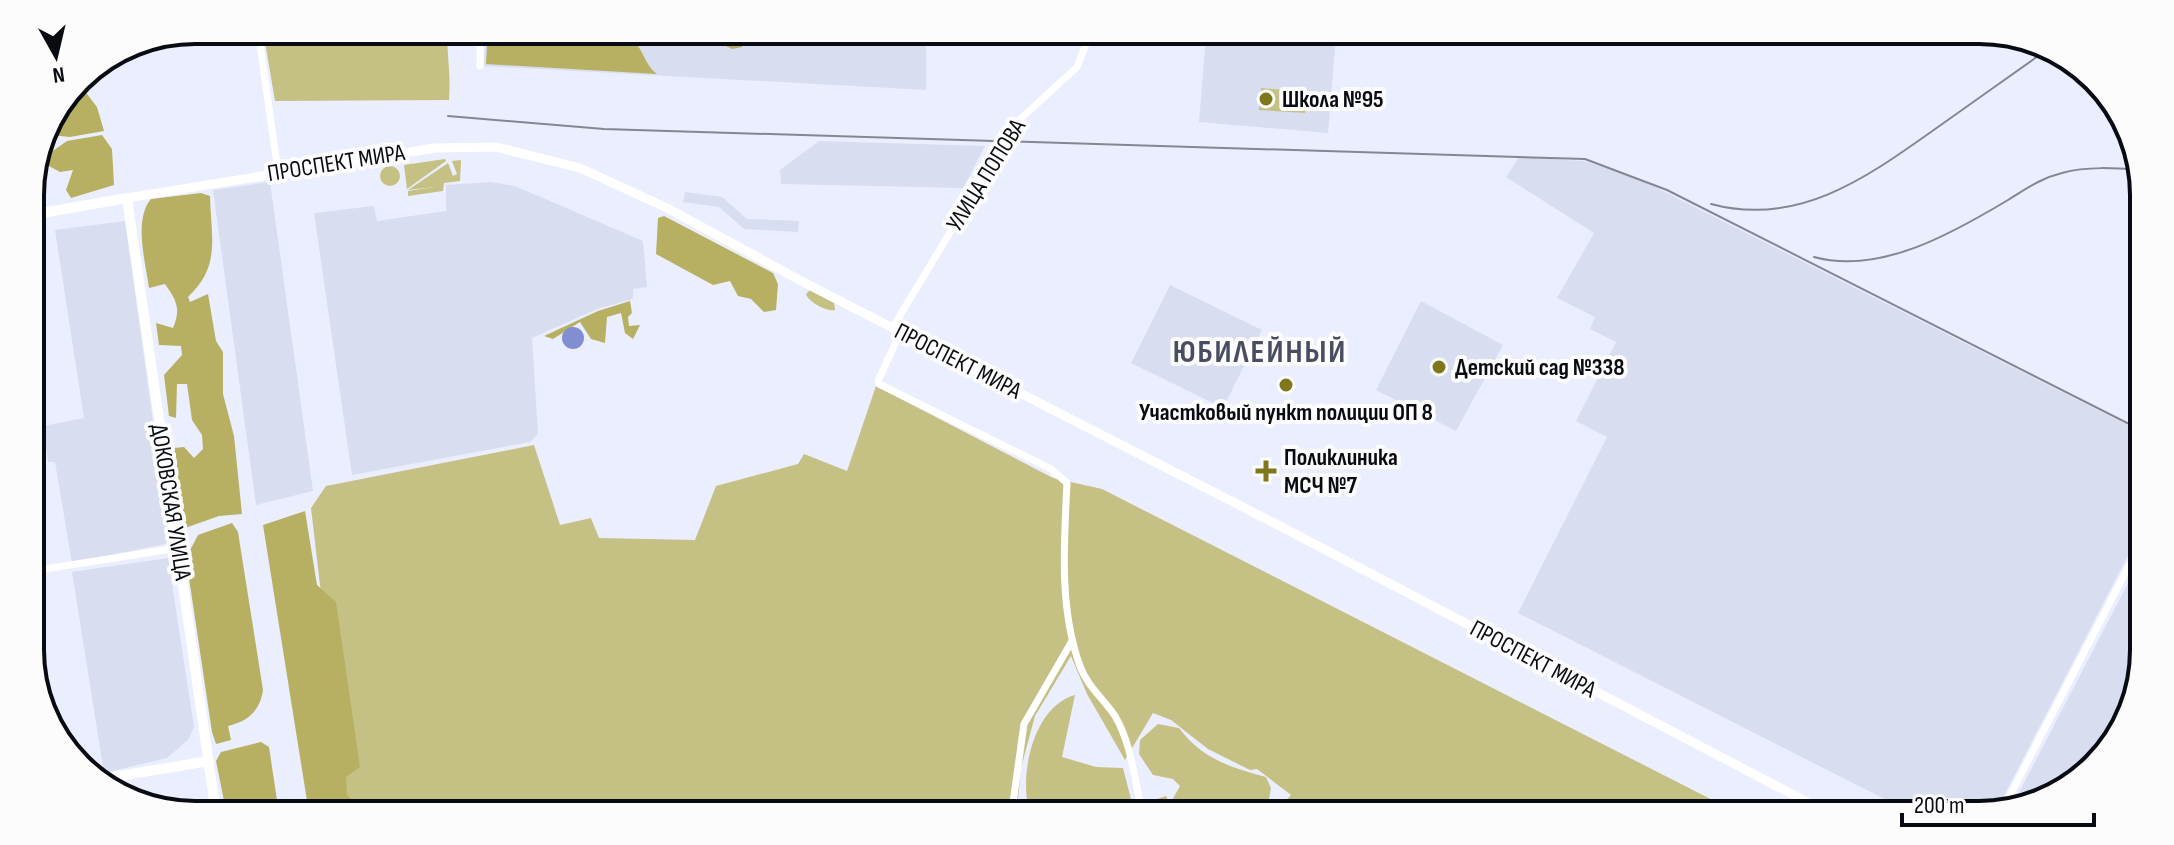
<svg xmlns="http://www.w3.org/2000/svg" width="2174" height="845" font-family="'Sofia Sans Condensed',sans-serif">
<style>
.built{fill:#d8ddf0}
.green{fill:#c5c185}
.forest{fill:#b7b062}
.water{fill:#818ed1}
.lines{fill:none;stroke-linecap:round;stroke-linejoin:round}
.minor{stroke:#fff;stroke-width:7}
.tertiary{stroke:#fff;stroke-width:9}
.secondary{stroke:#fff;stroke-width:10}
.rail{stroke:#848693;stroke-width:2}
.poi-dot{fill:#7f771c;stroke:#fcfcfc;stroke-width:3}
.labels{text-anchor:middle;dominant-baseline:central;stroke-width:8;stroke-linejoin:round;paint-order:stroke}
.poi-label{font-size:24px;font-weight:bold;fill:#090b13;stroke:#fcfcfc;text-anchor:start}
.street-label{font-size:24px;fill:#090b13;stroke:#fcfcfc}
.district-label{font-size:32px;font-weight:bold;letter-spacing:2px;fill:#484d61;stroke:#fcfcfc}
.rim{fill:none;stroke:#090b13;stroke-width:4}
</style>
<rect width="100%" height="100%" fill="#ebeefe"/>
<g class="built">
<polygon points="486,31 926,34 926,90 484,66"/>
<polygon points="1206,35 1336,36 1328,133 1199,122"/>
<polygon points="819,141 985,146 963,188 781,184 780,170"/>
<polygon points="1519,157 1584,161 1635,177 2139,431 2137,538 1995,813 1914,814 1518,613 1607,437 1576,421 1616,342 1590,329 1595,317 1557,298 1594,233 1506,177"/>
<polygon points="270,182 313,491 256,505 213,190"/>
<polygon points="491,182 515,186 643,241 647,287 633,289 633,299 597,309 532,338 538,434 530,442 352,475 314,213 374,206 377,221 446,211 446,185"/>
<polygon points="685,192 722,197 747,219 799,221 798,232 744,229 719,207 683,202"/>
<polygon points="125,221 170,543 72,563 55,462 48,462 43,426 84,418 55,230"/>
<polygon points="1170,285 1262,330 1223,408 1131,363"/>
<polygon points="1421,301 1503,345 1456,431 1376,390"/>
<polygon points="168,558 194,727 188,740 167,758 104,773 72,572"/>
<polygon points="2137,566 2135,703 2079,781 2012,806"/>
</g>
<g class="green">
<path d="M263,30L447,31C447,56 451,75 449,100L275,101Z"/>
<polygon points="1261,88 1307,92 1305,113 1259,110"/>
<polygon points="445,159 446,161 407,189 404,165"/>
<polygon points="461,160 460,181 444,183 443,191 408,196 408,191 434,187 408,190 448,163 453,176 457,174 452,161"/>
<circle cx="390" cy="176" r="10"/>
<path d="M810,290L834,302L835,310C827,312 808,302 806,294Z"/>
<polygon points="876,386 1053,478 1102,489 1740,814 1277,811 1291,795 1257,769 1250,770 1208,749 1171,720 1153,713 1125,760 1087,694 1071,656 1035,716 1021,768 1017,810 346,807 311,508 326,486 534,445 560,525 591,518 599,538 695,540 716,486 798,464 804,454 847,471"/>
<path d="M1075,695L1062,757L1096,767L1123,768L1134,811L1029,810C1019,773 1034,706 1075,695Z"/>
<path d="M1158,724L1179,728C1201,758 1231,768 1266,777L1271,788L1267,811H1176L1171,802L1180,786L1173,779L1153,775L1139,754L1140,740Z"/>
<polygon points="1166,796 1173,811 1138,811 1137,806"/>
</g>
<g class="forest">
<path d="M488,31L629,32L630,38C644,48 643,63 657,74L486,64Z"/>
<polygon points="720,33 742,33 742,47 732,49 722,44"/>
<polygon points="84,90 97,107 104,131 70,137 50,135 49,119 67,96"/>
<polygon points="102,135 112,149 114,185 71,198 66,190 73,170 60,172 47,165 47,155 67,141"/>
<path d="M201,193L210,196C211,238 221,266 188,297L190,302L208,294L216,341L223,352V394L234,436L242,514L219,516L185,528L174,448L184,447L194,458L203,449L202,435L192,420L187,384H177L176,418L169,416L164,375L182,355L181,346L159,345L156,323L173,328C181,309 177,301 165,284L149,288C146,264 133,220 151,199Z"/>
<polygon points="664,216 773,273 778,284 776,310 764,312 751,299 738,296 730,281 713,285 656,254 658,218"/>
<polygon points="630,301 632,313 628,317 629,326 640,325 633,339 625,333 621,313 607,317 605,343 591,339 580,322 553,339 544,336 598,311"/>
<polygon points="305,511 317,585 336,602 360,767 346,777 347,795 352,800 364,800 365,807 308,807 263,525"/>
<path d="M232,523L238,532L263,690C260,711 248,721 228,726L231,740L216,744L212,732L186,558L198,535Z"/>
<polygon points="261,742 269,747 278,807 225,806 216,761 221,752"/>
</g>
<circle class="water" cx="573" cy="338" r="11"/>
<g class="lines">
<g class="minor">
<polyline points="258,30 278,172"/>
<polyline points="480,66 480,31"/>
<polyline points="893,327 1016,123 1077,67 1090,34"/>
<path d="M901,331L878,381L879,384L1051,469L1067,483C1064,543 1059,609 1080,666C1087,686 1104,699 1115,716C1132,745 1134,779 1142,811"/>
<polyline points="32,571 178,548"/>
<polyline points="2003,809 2137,550"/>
<polyline points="1012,810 1024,724 1072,641"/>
</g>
<polyline class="tertiary" points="127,198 435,148 496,147 580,168 667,208 805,283 1276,524 1830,814"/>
<g class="secondary">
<polyline points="31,215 127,198 215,806"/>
<polyline points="101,779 209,761"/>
</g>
<g class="rail">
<polyline points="448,116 604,129 1585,159 1667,190 2139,429"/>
<path d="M1711,204C1800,228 1870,175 1938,127C1975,101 2011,75 2048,49"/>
<path d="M1814,257C1880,275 1953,233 2008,200C2026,189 2041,178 2062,173C2087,166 2115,168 2141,170"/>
</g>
</g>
<g class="poi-dot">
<circle cx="1266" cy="99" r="8"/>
<circle cx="1439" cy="367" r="8"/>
<circle cx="1286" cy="385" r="8"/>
<path d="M1262 459h8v8h8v8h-8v8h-8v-8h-8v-8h8z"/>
</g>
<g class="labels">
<g class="poi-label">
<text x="1282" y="99">Школа №95</text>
<text x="1455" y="367">Детский сад №338</text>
<text x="1286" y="412" text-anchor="middle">Участковый пункт полиции ОП 8</text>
<text x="1284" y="457">Поликлиника<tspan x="1284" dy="28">МСЧ №7</tspan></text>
</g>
<g class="street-label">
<text transform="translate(336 163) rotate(-9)">ПРОСПЕКТ МИРА</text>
<text transform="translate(986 175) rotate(-58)">УЛИЦА ПОПОВА</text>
<text transform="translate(958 361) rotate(27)">ПРОСПЕКТ МИРА</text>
<text transform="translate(171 502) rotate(81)">ДОКОВСКАЯ УЛИЦА</text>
<text transform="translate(1533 659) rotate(28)">ПРОСПЕКТ МИРА</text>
</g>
<g class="district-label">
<text x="1260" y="352">ЮБИЛЕЙНЫЙ</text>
</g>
</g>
<path d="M0 0H2174V845H0ZM195 44H1979A151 151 0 0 1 2130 195V650A151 151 0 0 1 1979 801H195A151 151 0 0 1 44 650V195A151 151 0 0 1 195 44Z" fill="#fcfcfc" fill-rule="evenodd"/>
<path class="rim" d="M195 44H1979A151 151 0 0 1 2130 195V650A151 151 0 0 1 1979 801H195A151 151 0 0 1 44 650V195A151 151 0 0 1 195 44Z"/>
<g transform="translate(56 56) rotate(172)" stroke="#fcfcfc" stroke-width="6" paint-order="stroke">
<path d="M0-6L14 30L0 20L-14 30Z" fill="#090b13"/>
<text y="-12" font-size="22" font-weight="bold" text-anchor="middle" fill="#090b13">N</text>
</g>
<path d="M1902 813v12h192v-12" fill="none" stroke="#090b13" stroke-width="4"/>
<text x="1914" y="813" font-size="24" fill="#090b13" stroke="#fcfcfc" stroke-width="6" paint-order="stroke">200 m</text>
</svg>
